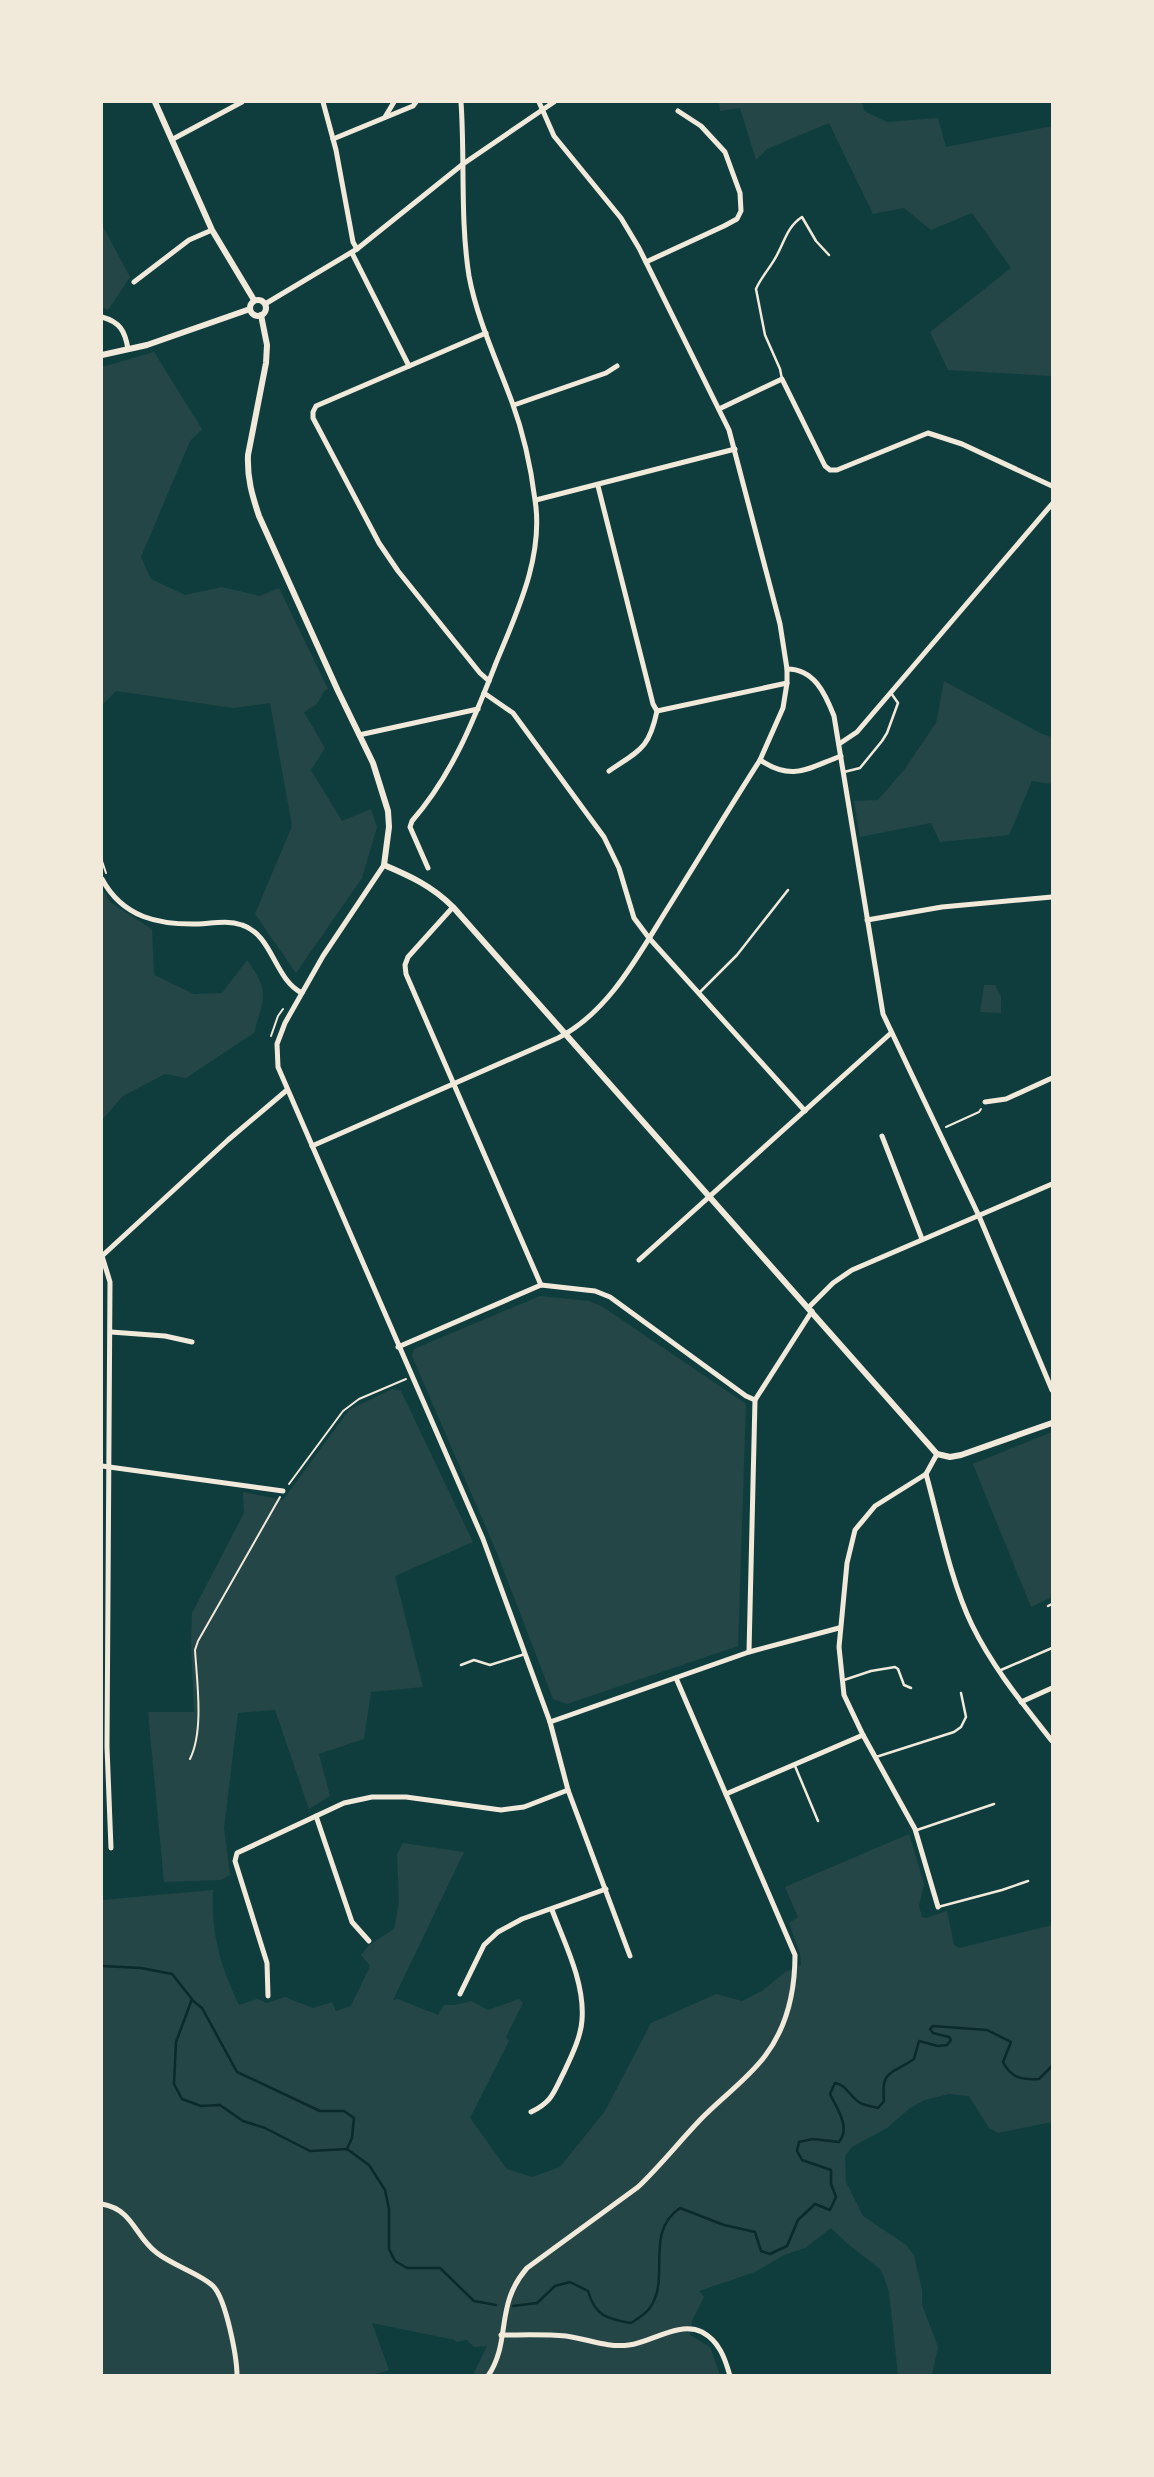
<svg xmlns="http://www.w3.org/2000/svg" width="1154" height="2477" font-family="'Varela Round',sans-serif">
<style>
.green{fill:#244646}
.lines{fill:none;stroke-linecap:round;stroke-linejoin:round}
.stream{stroke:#0a2a2b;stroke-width:2.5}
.path{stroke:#f1e9da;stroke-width:2}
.service{stroke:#f1e9da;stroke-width:2.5}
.minor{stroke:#f1e9da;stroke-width:5}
.tertiary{stroke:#f1e9da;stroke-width:6}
</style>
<rect width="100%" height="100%" fill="#0f3d3e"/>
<g class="green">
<polygon points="719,102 862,102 864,111 887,122 938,118 946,147 1052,126 1052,376 948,370 930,332 1011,268 972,213 931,230 904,208 873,214 829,123 767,149 756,160 740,108 720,111"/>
<polygon points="102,225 130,277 108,310 102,307"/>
<polygon points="154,352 202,429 190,441 141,557 151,579 185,595 222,587 260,596 279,588 328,689 324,691 317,704 304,712 325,748 311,770 342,821 371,809 377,827 362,878 296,973 255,914 292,826 270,703 233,708 116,691 102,705 102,367"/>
<polygon points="944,681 1042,734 1052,737 1052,784 1032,781 1009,835 940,842 931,823 860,837 854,801 878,800 904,770 936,723"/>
<path d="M102,888L111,903L152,929L154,975L194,994L222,993L247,960C270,992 264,997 254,1033L186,1078L165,1074L123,1096L102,1120Z"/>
<polygon points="984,985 995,985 1001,997 1001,1013 980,1012"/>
<polygon points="540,1296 589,1301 603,1307 746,1404 738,1646 567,1704 553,1699 497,1553 412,1356 414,1349"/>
<polygon points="392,1389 401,1391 473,1542 395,1576 423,1687 371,1692 364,1739 319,1754 330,1796 309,1809 275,1710 238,1713 224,1828 230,1875 221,1880 164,1882 148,1712 194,1712 191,1642 192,1613 244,1513 243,1492 283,1500 349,1410"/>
<polygon points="1052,1432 1052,1597 1031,1607 973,1464"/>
<path d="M909,1834L924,1884L919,1906L922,1917L926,1918L947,1911L954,1945L959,1948L1052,1925V2122L998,2133L989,2128L969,2096L949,2094L925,2100L910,2108L887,2128L852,2147L845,2156L846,2182L863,2216L906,2245L914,2255L922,2290V2305L938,2347L932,2375H898L889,2292L884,2277L880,2269L848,2244L831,2228L805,2248L784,2255L755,2272L699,2291L704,2297L692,2321L690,2335L710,2347L720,2375H473L487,2346L474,2347L467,2340L456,2342L455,2340L372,2323L389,2370L372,2375L102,2376V1900L213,1890C211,1934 220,1965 239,2005L257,1999L267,2003L285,1997L313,2008L332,2002L336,2011L351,2006L370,1966L361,1955L369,1945L394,1929L399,1902L397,1854L403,1843L464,1852L393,2000L398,1999L438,2015L444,2005H455L471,2001L488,2010L519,1999L523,2003L506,2037L509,2041L470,2118L507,2169L532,2177L560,2167L605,2111L651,2023L716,1994L742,2001L762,1991L785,1972L801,1965L800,1954L789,1923L798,1917L785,1887Z"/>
</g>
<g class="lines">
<g class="stream">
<polyline points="102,1966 141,1968 172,1974 192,1999 176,2042 174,2084 182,2099 201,2106 220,2105 243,2121 265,2128 310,2151 347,2149 369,2165 385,2190 389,2209 389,2249 395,2261 407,2268 440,2268 474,2301 496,2305"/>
<polyline points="192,2000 202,2008 237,2072 320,2111 344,2111 354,2118 352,2138 347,2149"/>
<path d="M513,2306L537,2303L555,2286L570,2282L588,2291C595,2316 607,2319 631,2323C637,2319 644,2315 649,2309C672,2280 643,2233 680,2208L724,2225L755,2232L761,2251L770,2254L787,2246L798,2220L815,2204L830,2210L836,2197L831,2184V2170L802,2160L797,2151L799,2142L813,2139L839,2142C851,2127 837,2109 830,2094L835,2083C847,2085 849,2096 859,2102C864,2106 871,2106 878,2108L884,2101C881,2069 891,2075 914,2059L919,2041L938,2046L947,2045L951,2040L949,2037L933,2033L930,2029L933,2026L987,2030L1011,2042L1003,2062C1011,2078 1022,2080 1039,2079L1052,2066"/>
</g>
<g class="path">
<polyline points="102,861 106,873"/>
<polyline points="271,1036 278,1016 283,1009"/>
<polyline points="946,1127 979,1112 981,1109"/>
<polyline points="289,1484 343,1411 359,1399 406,1379"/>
<path d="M190,1759C204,1731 197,1682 195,1650L198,1641L280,1497"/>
</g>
<g class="service">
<path d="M782,379L780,369L765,335L756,289C761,277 771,267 777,255C785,240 788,226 802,217L816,241L829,255"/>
<polyline points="844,772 860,768 882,741 887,733 898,703 891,693"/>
<polyline points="699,993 737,955 788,890"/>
<polyline points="1048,1606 1052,1604"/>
<polyline points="461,1665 474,1660 490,1665 525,1654"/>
<polyline points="1001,1670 1052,1648"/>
<polyline points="844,1680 871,1671 895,1667 898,1669 904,1685 911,1688"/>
<polyline points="876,1757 954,1732 961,1727 966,1717 961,1693"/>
<polyline points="795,1766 818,1821"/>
<polyline points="917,1830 994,1804"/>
<polyline points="938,1907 1002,1890 1028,1881"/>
</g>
<g class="minor">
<polyline points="323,102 336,150 353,242 357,249"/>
<polyline points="385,117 394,102"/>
<polyline points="173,139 242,102"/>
<polyline points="333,139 413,106 416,102"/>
<polyline points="352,253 409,366"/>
<polyline points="646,262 724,226 737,219 741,211 740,193 725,152 701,126 678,111"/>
<polyline points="134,282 189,240 212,230"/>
<polyline points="265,304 357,249 463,164 554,102"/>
<path d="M102,317C120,322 125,331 128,349"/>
<polyline points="486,333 316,406 313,412 313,418 379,543 398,571 480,673 489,681"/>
<polyline points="514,405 606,373 617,366"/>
<polyline points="719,409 782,379 825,466 830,470 837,470 928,433 962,444 1052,486"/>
<path d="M598,486L653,704L657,711C649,749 640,750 609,771"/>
<polyline points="536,500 735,449"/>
<path d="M787,669C814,669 825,693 834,716L883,1014L979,1216L1052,1390"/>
<polyline points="484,693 513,713 604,837 619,868 634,918 649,938 805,1111"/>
<polyline points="657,711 787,683"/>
<polyline points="359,735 478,709"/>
<polyline points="839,744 857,732 1052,504"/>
<path d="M760,760C793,782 808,768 841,756"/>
<polyline points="384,865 323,956 285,1023 277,1044 278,1067 483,1539 550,1722 568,1790 630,1956"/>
<path d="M428,868L410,827L412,821C453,774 474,719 496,663C517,612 544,556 535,500C531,468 523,432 512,402C497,361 477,319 469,276C460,219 465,159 461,102"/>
<path d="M102,879C123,918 159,925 199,924C214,923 228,920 242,925C273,935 274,979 302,993"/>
<polyline points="453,907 408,957 405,965 406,974 541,1285"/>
<polyline points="867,920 942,907 1052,897"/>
<polyline points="985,1102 1006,1099 1052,1078"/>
<polyline points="882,1136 922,1239"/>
<path d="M312,1146L558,1038C611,1011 641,950 671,903C701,855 730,807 760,760L783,708L787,683V669L780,624L729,430L639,248L621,218L554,136L539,102"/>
<polyline points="639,1260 891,1033"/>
<polyline points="809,1307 833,1283 852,1270 1052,1184"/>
<polyline points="111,1332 165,1336 192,1342"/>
<polyline points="398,1347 541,1285 595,1291 610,1297 746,1396 755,1400"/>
<polyline points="937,1454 926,1474 875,1506 855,1530 847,1563 839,1647 844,1695 863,1735 915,1829 938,1907"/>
<polyline points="102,1466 283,1491"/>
<path d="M926,1474C939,1521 951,1582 972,1625C993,1668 1023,1704 1052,1741"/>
<polyline points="749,1652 755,1400 812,1311"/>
<polyline points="1021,1702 1052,1688"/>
<polyline points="550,1722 749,1652 839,1628"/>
<polyline points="726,1794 863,1735"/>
<polyline points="316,1816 352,1922 369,1941"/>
<polyline points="111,1848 107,1747 110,1282 102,1256 228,1140 287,1090"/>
<polyline points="460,1994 484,1945 498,1932 522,1919 606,1889"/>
<polyline points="268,1996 267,1963 235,1861 237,1853 344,1803 372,1797 406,1797 501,1810 524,1807 568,1790"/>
<path d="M531,2112C553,2101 553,2093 564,2072C571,2057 581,2037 582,2020C585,1983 565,1944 552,1910"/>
<path d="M102,2204C134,2210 134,2236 157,2253C172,2265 201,2274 213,2286C226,2299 237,2357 237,2376"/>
<path d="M501,2335C522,2335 545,2334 566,2336C588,2339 607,2348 629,2345C652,2342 679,2321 702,2332C719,2341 725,2358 730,2376"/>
<path d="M488,2376C512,2340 494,2306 527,2268L638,2187C660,2166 679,2142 700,2120C721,2098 747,2080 765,2056C787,2027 795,1991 795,1955L676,1678"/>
</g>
<g class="tertiary">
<polyline points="155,102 212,230 254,300"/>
<circle cx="258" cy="308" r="8"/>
<path d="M261,315L267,345L266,363L248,455C247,478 252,495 259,516L338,691L373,763L388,811L389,827L384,865C410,876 432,886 453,907L937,1454L950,1457L961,1455L1052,1423"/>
<polyline points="102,355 147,345 250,309"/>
</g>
</g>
<rect width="1154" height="2477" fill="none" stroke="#f1e9da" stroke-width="206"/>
</svg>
